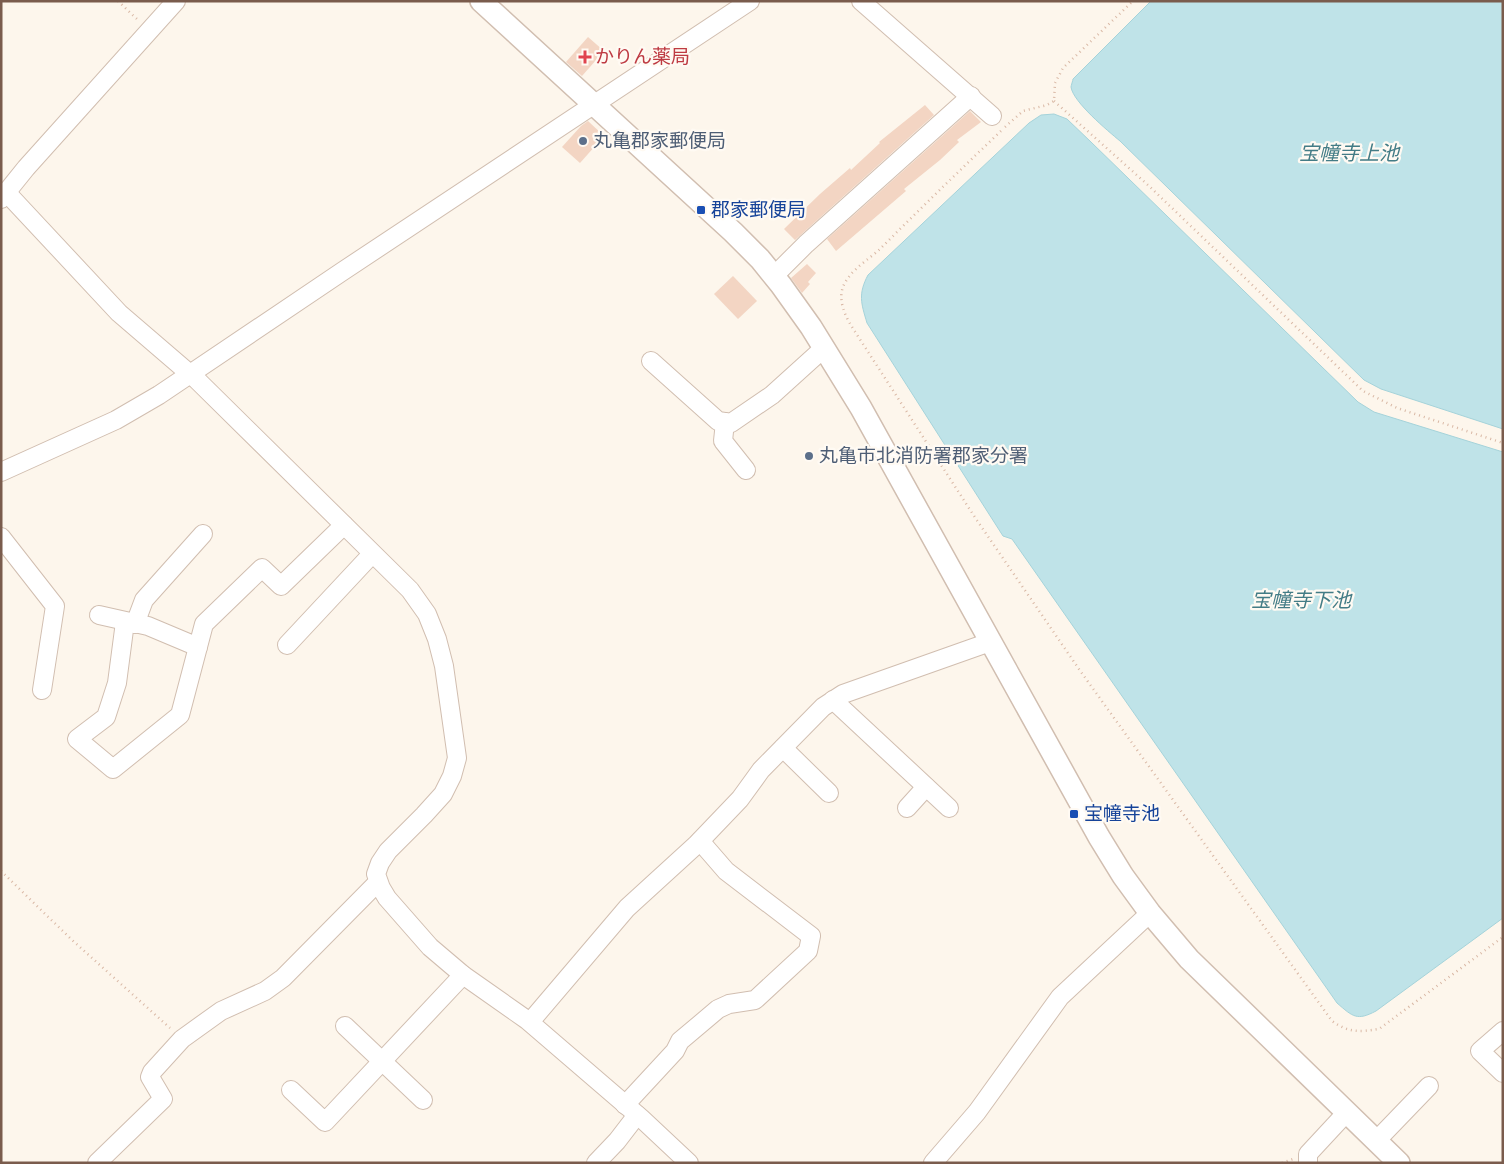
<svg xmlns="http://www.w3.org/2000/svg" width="1504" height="1164" font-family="Signika,'Noto Sans JP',sans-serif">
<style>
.water{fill:#bfe3e8;stroke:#a5d3da}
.building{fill:#f3d5c3}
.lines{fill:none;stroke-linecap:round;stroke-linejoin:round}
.minor-casing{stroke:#d1beb0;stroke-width:20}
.tertiary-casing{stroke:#d1beb0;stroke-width:24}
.path{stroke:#d9b8a5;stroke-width:2.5;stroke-dasharray:1 4;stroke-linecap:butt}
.minor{stroke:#fff;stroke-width:18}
.tertiary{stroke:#fff;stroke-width:21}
.health-dot{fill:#e0444e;stroke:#fffaf3;stroke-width:2}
.service-dot{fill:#5c6f8a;stroke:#fffaf3;stroke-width:2}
.transit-dot{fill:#1a4fb4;stroke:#fffaf3;stroke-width:2}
.labels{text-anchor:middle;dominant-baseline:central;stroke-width:4.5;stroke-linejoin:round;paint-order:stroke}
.health-label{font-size:19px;fill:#be3a42;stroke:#fffaf3;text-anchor:start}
.service-label{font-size:19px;fill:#4e5e75;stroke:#fffaf3;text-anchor:start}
.transit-label{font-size:19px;fill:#164399;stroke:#fffaf3;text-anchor:start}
.water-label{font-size:20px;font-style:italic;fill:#437c86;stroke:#fffaf3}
</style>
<rect width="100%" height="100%" fill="#fdf6ec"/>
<g class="water">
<path d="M1151,1H1503V429L1381,389L1364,380L1120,141C1108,131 1073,102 1071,87C1071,86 1073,80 1073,79Z"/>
<path d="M1054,114L1067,119L1091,142L1358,402L1374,412L1503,452V918L1376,1011C1357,1021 1353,1017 1337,1003L1012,539L1003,536L867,323C861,303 858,294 868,275L1029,123L1041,115Z"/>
</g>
<g class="building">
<polygon points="588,37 604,51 582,76 566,62"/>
<polygon points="925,105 934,115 795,240 784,229 820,194 850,168 851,170 880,143 879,142"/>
<polygon points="970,111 981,122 957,140 959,142 940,160 904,189 906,191 836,251 827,239"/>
<polygon points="588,121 604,136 580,163 562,147 581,126"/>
<polygon points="807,264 816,273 808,282 810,284 802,293 791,278"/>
<polygon points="733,276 757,301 738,319 714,294"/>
</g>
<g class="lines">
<defs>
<g id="minor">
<polyline points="861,1 992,116"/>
<polyline points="7,193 119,313 197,380 410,590 427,614 437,639 444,666 457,758 452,776 443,794 424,815 388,851 380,863 376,874 381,888 387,898 430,947 463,975 527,1020 641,1118 689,1163"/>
<polyline points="1,199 26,168 176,1"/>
<polyline points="774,276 806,244 971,96"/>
<polyline points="651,361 718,421 731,423 772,395 824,348"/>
<polyline points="725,422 723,441 746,470"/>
<polyline points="1,472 116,420 159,395 343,271 750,1"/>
<polyline points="1,537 55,606 42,690"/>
<polyline points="99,615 148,626 198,647"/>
<polyline points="125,622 117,683 106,717 77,739 113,769 180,715 204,624 262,568 281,586 344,525"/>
<polyline points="135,624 144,600 203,534"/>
<polyline points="287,645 372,554"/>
<polyline points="833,700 949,808"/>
<polyline points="783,748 829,793"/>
<polyline points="907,808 926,787"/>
<polyline points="530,1022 627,908 696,845 740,799 761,770 823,707 843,694 990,642"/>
<polyline points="345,1026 423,1100"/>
<polyline points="1503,1031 1480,1051 1503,1073"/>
<polyline points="291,1090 325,1122 463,975"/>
<polyline points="625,1105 675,1051 680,1041 718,1009 729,1004 755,1000 808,951 811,936 726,871 700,841"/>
<polyline points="1377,1140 1429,1086"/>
<polyline points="97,1163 163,1099 150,1077 152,1072 182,1039 221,1011 265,991 283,978 378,882"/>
<polyline points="596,1163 617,1141 637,1115"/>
<polyline points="933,1163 977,1112 1060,997 1150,913"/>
<polyline points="1308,1163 1308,1154 1347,1112"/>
</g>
<polyline id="tertiary" points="481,1 733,232 760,259 781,285 811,327 861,408 1099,837 1123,876 1150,913 1189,959 1399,1163"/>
</defs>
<use href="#minor" class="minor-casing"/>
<use href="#tertiary" class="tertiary-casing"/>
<g class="path">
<polyline points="118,1 139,21"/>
<polyline points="1054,101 1149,186 1363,391 1397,408 1503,443"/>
<polyline points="1005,127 1023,111 1047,105 1054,101 1055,83 1063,68 1133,1"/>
<path d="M1001,131C960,170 920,209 880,249C868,260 849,271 843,287C838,300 845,316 852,327L976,519L1081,672L1332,1021C1349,1033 1359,1032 1379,1029L1503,937"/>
<polyline points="1,871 72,940 170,1028"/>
<polyline points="1282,1163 1293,1159"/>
</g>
<use href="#minor" class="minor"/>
<use href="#tertiary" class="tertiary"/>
</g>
<path class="health-dot" d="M582.5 49.5h5v5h5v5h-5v5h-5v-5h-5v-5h5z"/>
<g class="service-dot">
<circle cx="583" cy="141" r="5"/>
<circle cx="809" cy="456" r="5"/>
</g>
<g class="transit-dot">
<rect x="696" y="205" width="10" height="10" rx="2.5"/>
<rect x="1069" y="809" width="10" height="10" rx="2.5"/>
</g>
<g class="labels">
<g class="health-label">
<text x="595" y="57">かりん薬局</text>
</g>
<g class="service-label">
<text x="593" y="141">丸亀郡家郵便局</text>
<text x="819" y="456">丸亀市北消防署郡家分署</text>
</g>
<g class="transit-label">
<text x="711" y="210">郡家郵便局</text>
<text x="1084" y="814">宝幢寺池</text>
</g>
<g class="water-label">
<text x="1349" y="153">宝幢寺上池</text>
<text x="1301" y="600">宝幢寺下池</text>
</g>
</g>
<rect width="1504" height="1164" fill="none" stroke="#7a5c4d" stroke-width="5"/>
</svg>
